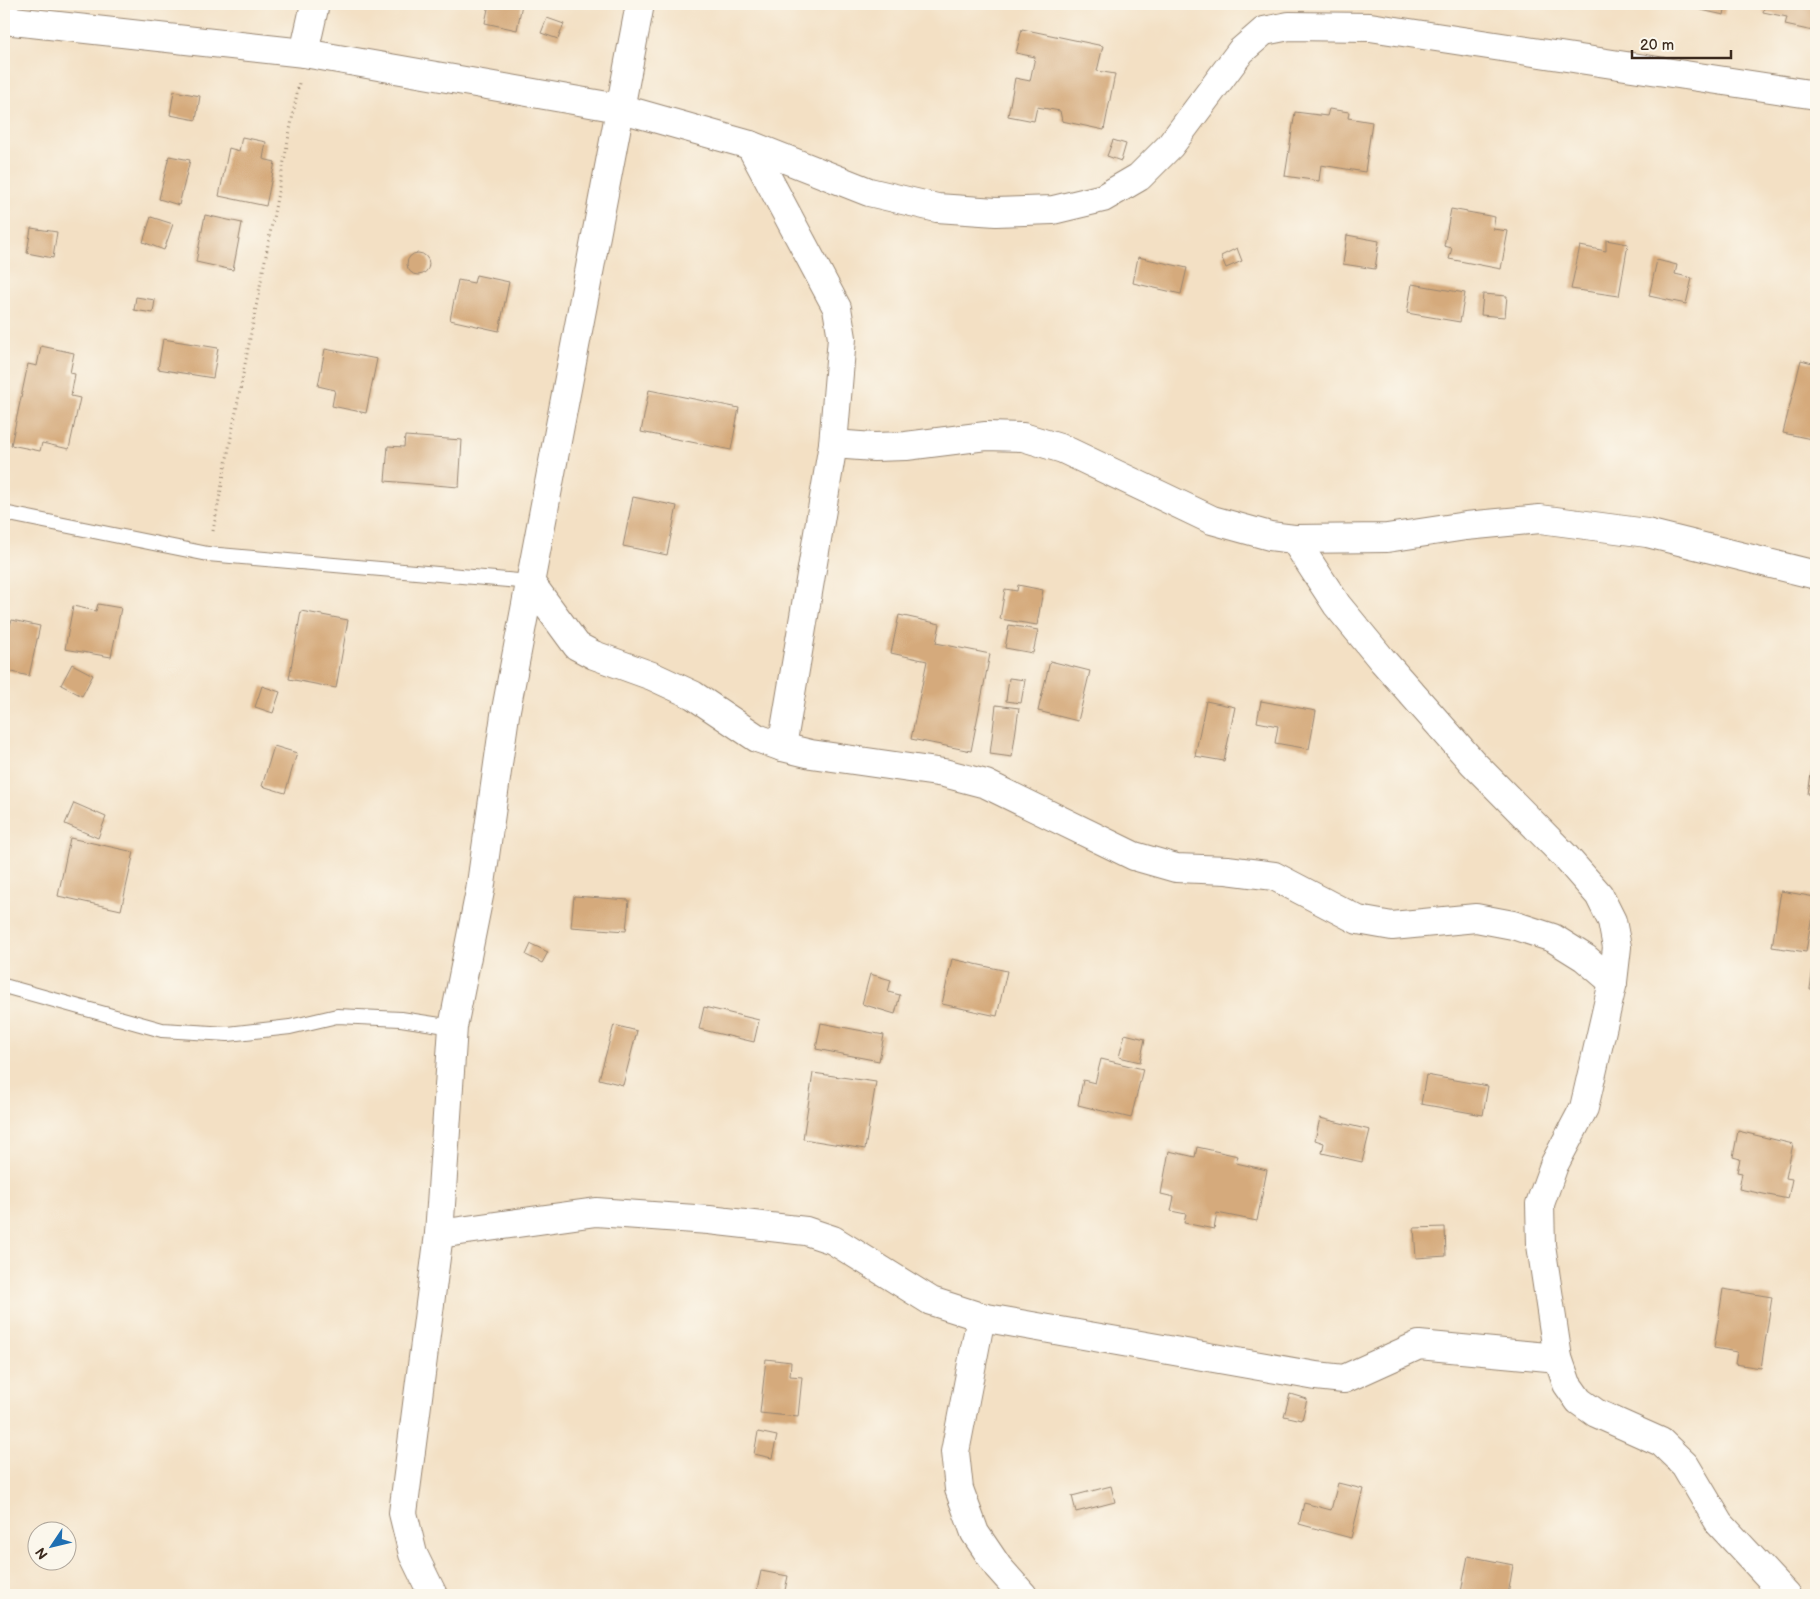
<svg xmlns="http://www.w3.org/2000/svg" width="1820" height="1599" font-family="'Balsamiq Sans',sans-serif">
<style>
.building{fill:#d5aa7b}
.lines{fill:none;stroke-linecap:round;stroke-linejoin:round}
.lane-casing{stroke:#978571;stroke-width:16}
.street-casing{stroke:#978571;stroke-width:30}
.path{stroke:#978571;stroke-width:3;stroke-dasharray:1 4;stroke-linecap:butt}
.lane{stroke:#fff;stroke-width:14}
.street{stroke:#fff;stroke-width:28}
</style>
<rect width="100%" height="100%" fill="#fbf7ec"/>
<filter id="ink" filterUnits="userSpaceOnUse"><feTurbulence type="fractalNoise" baseFrequency=".02" numOctaves="2"/><feDisplacementMap in="SourceGraphic" scale="10" xChannelSelector="R" yChannelSelector="G"/><feConvolveMatrix kernelMatrix="1 2 1 2 8 2 1 2 1" color-interpolation-filters="sRGB"/></filter>
<filter id="wash" filterUnits="userSpaceOnUse"><feTurbulence type="fractalNoise" baseFrequency=".0096" numOctaves="4" result="noise"/><feDisplacementMap in="SourceGraphic" scale="20" xChannelSelector="R" yChannelSelector="G"/><feGaussianBlur stdDeviation="1.12" result="paint"/><feColorMatrix in="noise" values="0 0 0 0 0 0 0 0 0 0 0 0 0 0 0 0 0 1.4 0 .05"/><feComposite in="paint" operator="in"/></filter>
<g filter="url(#wash)">
<rect width="100%" height="100%" fill="#f3e0c4"/>
<g id="blocks">
<g class="building">
<polygon points="489,4 522,4 517,30 485,23"/>
<polygon points="1702,4 1726,4 1724,15 1701,10"/>
<polygon points="1765,4 1816,4 1813,31 1785,25 1787,17 1763,12"/>
<polygon points="547,18 564,24 558,39 541,33"/>
<polygon points="1022,29 1103,46 1097,71 1115,74 1104,130 1062,121 1060,111 1037,107 1034,121 1008,116 1015,78 1030,81 1035,57 1016,53"/>
<polygon points="174,91 200,96 196,120 170,115"/>
<polygon points="1329,109 1349,112 1348,118 1372,122 1365,172 1321,165 1319,181 1285,176 1295,112 1327,116"/>
<polygon points="242,137 266,142 263,159 275,162 266,206 219,196 229,148 239,151"/>
<polygon points="1113,140 1126,144 1121,161 1107,156"/>
<polygon points="169,156 190,160 179,205 159,199"/>
<polygon points="1451,209 1495,217 1493,229 1508,231 1501,269 1449,259 1452,248 1444,246"/>
<polygon points="205,215 242,223 233,270 196,262"/>
<polygon points="151,217 173,224 164,250 143,242"/>
<polygon points="31,228 57,232 53,258 27,253"/>
<polygon points="1347,235 1379,241 1375,269 1343,264"/>
<polygon points="1606,240 1628,244 1619,296 1571,289 1580,246 1606,251"/>
<polygon points="1237,248 1242,261 1226,268 1221,256"/>
<circle cx="418" cy="264" r="11"/>
<polygon points="1138,257 1187,268 1181,294 1133,283"/>
<polygon points="1657,260 1677,265 1675,274 1692,278 1686,304 1649,296"/>
<polygon points="476,275 509,282 499,331 450,320 458,280 474,283"/>
<polygon points="1412,284 1465,293 1460,322 1407,313"/>
<polygon points="1483,294 1507,296 1505,317 1481,315"/>
<polygon points="136,297 155,300 153,313 134,310"/>
<polygon points="163,339 218,348 213,378 158,369"/>
<polygon points="41,346 74,353 70,373 75,374 71,396 80,398 69,449 42,443 40,451 11,445 28,364 37,366"/>
<polygon points="325,349 377,359 366,413 332,406 335,390 318,386"/>
<polygon points="1801,360 1816,364 1816,440 1783,433"/>
<polygon points="649,390 739,408 731,450 641,432"/>
<polygon points="405,436 462,440 459,487 385,481 388,446 404,447"/>
<polygon points="633,497 677,506 667,555 623,546"/>
<polygon points="1018,585 1043,590 1037,625 1000,619 1005,589 1017,591"/>
<polygon points="98,604 121,608 111,657 65,649 73,606 96,611"/>
<polygon points="301,611 348,620 336,688 289,679"/>
<polygon points="899,615 940,624 936,643 990,654 971,751 911,739 927,661 891,653"/>
<polygon points="12,620 40,626 29,676 4,670 4,623 10,625"/>
<polygon points="1009,625 1038,630 1033,653 1005,648"/>
<polygon points="1050,661 1090,671 1078,721 1038,711"/>
<polygon points="72,664 93,675 82,696 61,685"/>
<polygon points="1009,678 1025,680 1021,703 1006,701"/>
<polygon points="262,686 280,692 273,713 255,707"/>
<polygon points="1206,701 1235,707 1224,761 1195,756"/>
<polygon points="1261,701 1316,711 1309,749 1275,743 1278,726 1257,722"/>
<polygon points="996,705 1019,708 1012,757 990,754"/>
<polygon points="274,746 297,753 285,793 262,786"/>
<polygon points="1813,761 1816,761 1816,795 1808,794"/>
<polygon points="74,803 106,817 98,838 65,824"/>
<polygon points="70,838 134,852 121,910 58,896"/>
<polygon points="1781,891 1815,897 1806,952 1772,947"/>
<polygon points="574,896 629,900 626,931 571,927"/>
<polygon points="531,944 548,952 542,963 526,955"/>
<polygon points="952,959 1007,971 997,1016 942,1004"/>
<polygon points="1813,967 1816,967 1816,989 1810,989"/>
<polygon points="870,974 891,980 888,992 900,995 895,1014 862,1004"/>
<polygon points="704,1007 759,1020 754,1042 699,1029"/>
<polygon points="821,1023 884,1035 879,1061 816,1049"/>
<polygon points="614,1025 637,1031 623,1085 599,1079"/>
<polygon points="1125,1034 1145,1039 1140,1062 1119,1057"/>
<polygon points="1101,1059 1143,1069 1131,1118 1078,1105 1083,1080 1095,1083"/>
<polygon points="813,1073 876,1082 865,1149 803,1139"/>
<polygon points="1426,1075 1488,1086 1483,1115 1421,1104"/>
<polygon points="1320,1118 1370,1130 1362,1162 1322,1153 1324,1143 1315,1140"/>
<polygon points="1738,1131 1793,1144 1786,1178 1792,1179 1788,1199 1739,1189 1742,1173 1737,1172 1740,1159 1733,1157"/>
<polygon points="1197,1147 1238,1156 1236,1163 1267,1170 1257,1221 1217,1213 1214,1229 1184,1223 1186,1214 1171,1211 1174,1197 1161,1194 1169,1151 1195,1157"/>
<polygon points="1445,1227 1446,1256 1416,1258 1414,1228"/>
<polygon points="1723,1289 1772,1297 1761,1368 1735,1364 1737,1352 1714,1348"/>
<polygon points="766,1359 791,1362 790,1376 802,1377 798,1417 760,1413"/>
<polygon points="1290,1394 1307,1399 1302,1420 1284,1416"/>
<polygon points="758,1432 777,1436 772,1458 754,1454"/>
<polygon points="1338,1483 1363,1489 1351,1538 1299,1524 1304,1503 1331,1510"/>
<polygon points="1111,1486 1115,1502 1076,1512 1072,1496"/>
<polygon points="1468,1556 1513,1565 1508,1595 1479,1595 1461,1592"/>
<polygon points="761,1571 788,1576 784,1595 756,1595"/>
</g>
</g>
</g>
<g filter="url(#ink)">
<use href="#blocks" fill-opacity="0" stroke="#978571" stroke-width="1"/>
<g class="lines">
<defs>
<g id="lane">
<polyline points="4,513 208,554 530,582"/>
<polyline points="4,986 162,1030 228,1034 290,1027 337,1016 401,1019 453,1027"/>
</g>
<g id="street">
<polyline points="4,20 304,53 619,108 750,145 869,192 937,208 996,212 1053,210 1103,198 1139,177 1170,146 1241,51 1264,31 1289,26 1370,27 1816,95"/>
<polyline points="304,53 315,4"/>
<polyline points="750,145 837,308 842,338 833,444 782,747"/>
<polyline points="833,444 874,447 906,446 986,436 1023,437 1063,449 1212,520 1270,536 1294,539 1387,538 1466,526 1540,519 1647,533 1816,575"/>
<polyline points="1294,539 1337,605 1383,661 1474,764 1564,855 1599,895 1612,921 1617,947 1613,982 1584,1108 1554,1165 1540,1204 1541,1245 1558,1358 1567,1384 1579,1401 1596,1413 1661,1442 1685,1465 1720,1524 1786,1595"/>
<polyline points="530,582 577,646 594,655 652,676 693,695 757,738 782,747 811,754 944,773 986,784 1134,856 1176,868 1227,870 1274,876 1358,920 1392,926 1476,918 1513,925 1553,938 1585,958 1613,982"/>
<polyline points="439,1234 596,1212 709,1220 806,1231 833,1240 931,1301 981,1317 1316,1376 1344,1379 1419,1345 1558,1358"/>
<polyline points="981,1317 955,1452 959,1489 975,1533 998,1567 1023,1595"/>
<polyline points="433,1595 413,1554 403,1513 439,1234 453,1027 480,891 505,715 640,4"/>
</g>
</defs>
<use href="#lane" class="lane-casing"/>
<use href="#street" class="street-casing"/>
<polyline class="path" points="213,531 299,83"/>
<use href="#lane" class="lane"/>
<use href="#street" class="street"/>
</g>
</g>
<rect width="1820" height="1599" fill="none" stroke="#fbf7ec" stroke-width="20"/>
<g transform="translate(52 1546) rotate(235)"><circle r="24" fill="#fbf7ec" stroke="#aea59a"/>
<path d="M0-4L9 19L0 12L-9 19Z" fill="#1f6fb2"/>
<text y="-8" font-size="14" font-weight="bold" text-anchor="middle" fill="#3b2a1e">N</text>
</g>
<path d="M1632 50v8h99v-8" fill="none" stroke="#3b2a1e" stroke-width="2.5"/>
<text x="1640" y="50" font-size="15" fill="#3b2a1e" stroke="#fbf7ec" stroke-width="4" paint-order="stroke">20 m</text>
</svg>
